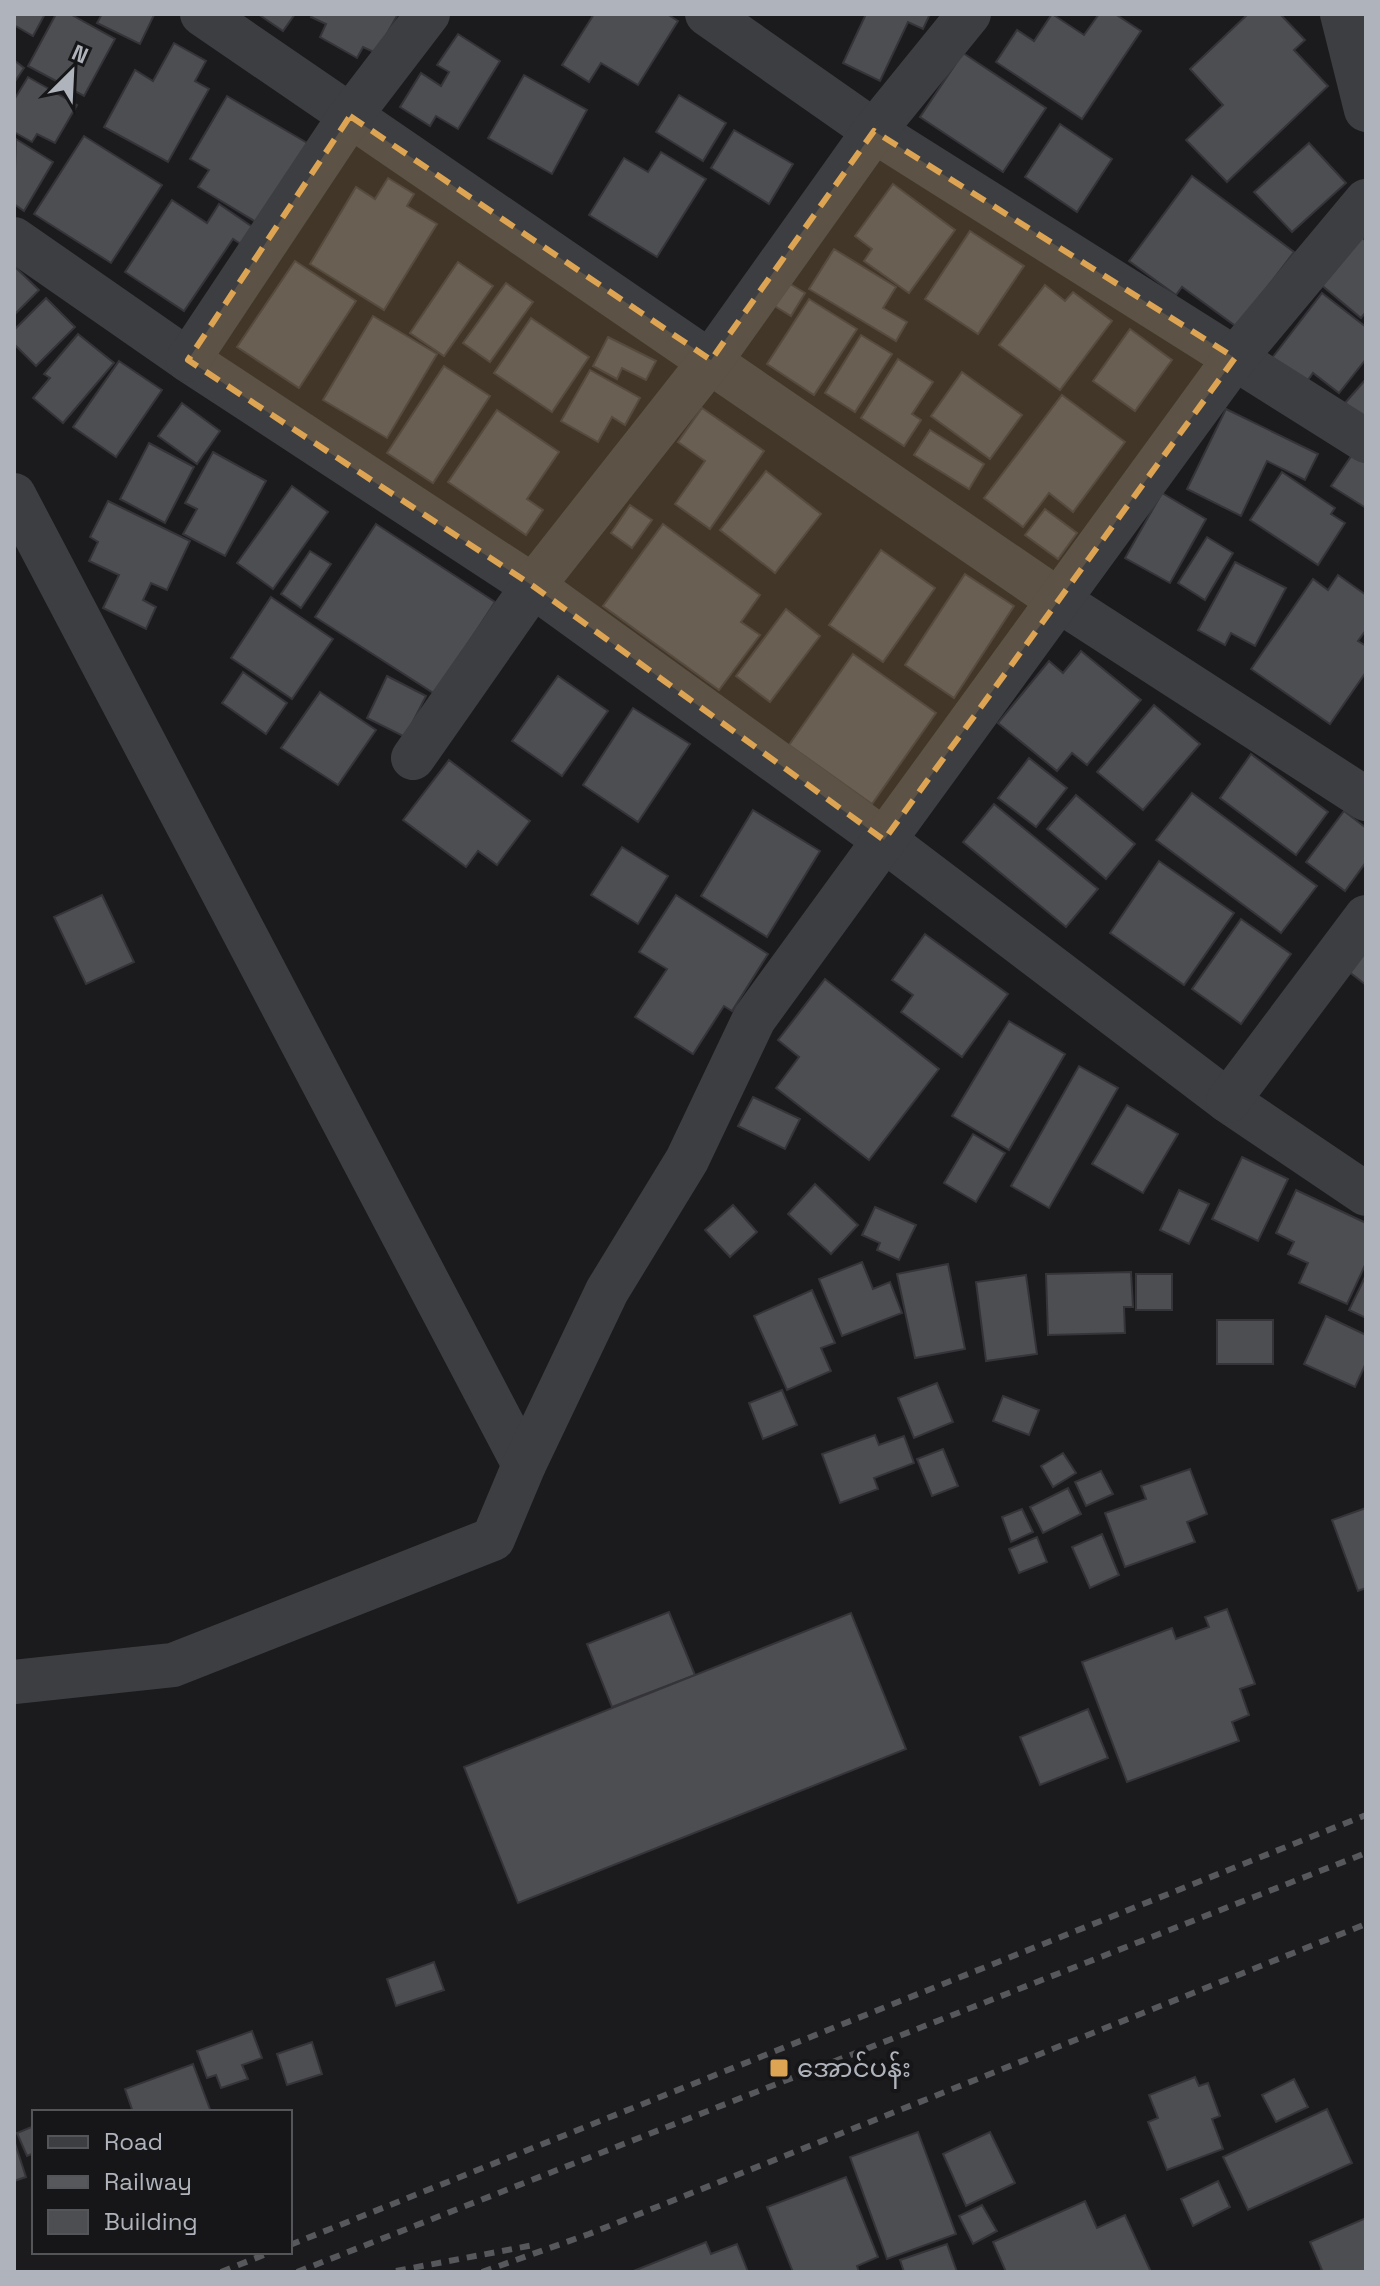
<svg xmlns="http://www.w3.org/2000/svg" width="1380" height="2286" font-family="'Space Grotesk','Noto Sans Myanmar',sans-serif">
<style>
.building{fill:#4d4e52;stroke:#353539;stroke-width:2}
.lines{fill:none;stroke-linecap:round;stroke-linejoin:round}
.street{stroke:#3c3e41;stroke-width:44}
.rail{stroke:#56585c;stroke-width:6;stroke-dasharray:10 8;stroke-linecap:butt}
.marked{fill:#dda453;fill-opacity:0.2;stroke:#dda453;stroke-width:6;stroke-dasharray:16 10;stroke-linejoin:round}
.poi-dot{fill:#dda453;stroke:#161618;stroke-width:3}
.labels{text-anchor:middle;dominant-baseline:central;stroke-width:8;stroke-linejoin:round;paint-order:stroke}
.poi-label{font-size:26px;fill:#afb3bb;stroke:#161618;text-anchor:start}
</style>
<rect width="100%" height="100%" fill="#1b1b1d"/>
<g class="building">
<polygon points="14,14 45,14 33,36 14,25"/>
<polygon points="56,14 70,14 115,39 84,96 28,66"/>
<polygon points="102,14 153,14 154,15 140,44 97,23"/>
<polygon points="258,14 295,14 283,31"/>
<polygon points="313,14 398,14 376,53 363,47 357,58 320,37 326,24 311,17"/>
<polygon points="594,14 667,14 678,21 638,85 601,63 589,82 562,65"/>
<polygon points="866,14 930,14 923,29 908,22 880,81 843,63"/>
<polygon points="1052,14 1084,35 1099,14 1115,14 1141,31 1082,119 996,62 1017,30 1034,41"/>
<polygon points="1248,14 1280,14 1305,40 1294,50 1328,86 1227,182 1186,140 1223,105 1190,69"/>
<polygon points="458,34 500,61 458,129 436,116 430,126 400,107 421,73 441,86 449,72 437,65"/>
<polygon points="174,43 206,61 195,81 209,89 168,162 104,127 135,70 153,81"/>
<polygon points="963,53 1046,108 1003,172 920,117"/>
<polygon points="14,60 24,68 14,83"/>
<polygon points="524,75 587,110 552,174 488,138"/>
<polygon points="28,77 77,105 55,143 37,134 32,142 14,132 14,100"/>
<polygon points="679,95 726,123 703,161 656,132"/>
<polygon points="227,96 309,144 261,225 198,187 209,170 190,159"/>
<polygon points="1060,124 1112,159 1077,212 1025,177"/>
<polygon points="734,130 793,164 769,204 711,168"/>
<polygon points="84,136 162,185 111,263 34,214"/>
<polygon points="16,139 53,162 24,211 14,204"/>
<polygon points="1309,143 1346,183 1292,232 1254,192"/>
<polygon points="661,152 706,179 657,257 589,215 624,158 648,172"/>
<polygon points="1192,176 1294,252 1237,327 1182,287 1176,295 1129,261"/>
<polygon points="388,178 414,194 407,206 437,224 384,310 310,264 356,187 375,199"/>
<polygon points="893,184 955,230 909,293 864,261 872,249 855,236"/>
<polygon points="172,200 207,223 219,204 254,228 242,245 233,239 184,311 125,272"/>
<polygon points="970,231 1024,266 978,334 925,299"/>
<polygon points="1359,235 1366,241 1366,312 1361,318 1319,283"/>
<polygon points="834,249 896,287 883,308 907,322 896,341 809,289"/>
<polygon points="295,261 356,301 299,388 237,347"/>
<polygon points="458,262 493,286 444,356 410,333"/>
<polygon points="14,266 39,290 14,315"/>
<polygon points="787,282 805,293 791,316 773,305"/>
<polygon points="506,283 533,302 490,362 463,343"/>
<polygon points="1045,285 1065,301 1073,292 1112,321 1060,390 999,345"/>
<polygon points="1322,293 1366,327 1366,359 1339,393 1313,373 1305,384 1272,358"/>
<polygon points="46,298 75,327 36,366 14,344 14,330"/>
<polygon points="809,299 857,329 814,395 767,364"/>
<polygon points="373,316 437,354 387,438 323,400"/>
<polygon points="531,318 589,357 552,412 494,373"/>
<polygon points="1130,329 1172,360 1135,411 1093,381"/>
<polygon points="78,334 114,363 63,423 33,398 50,378 44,374"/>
<polygon points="861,335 892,354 855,412 825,393"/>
<polygon points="608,337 656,361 646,380 622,368 617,379 593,366"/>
<polygon points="898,359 933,382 912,414 921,420 904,446 861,418"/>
<polygon points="119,361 162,390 116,457 73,427"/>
<polygon points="444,366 490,396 433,483 387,453"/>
<polygon points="590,370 640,398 625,425 612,417 598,442 561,421"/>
<polygon points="962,372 1022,415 990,459 931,416"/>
<polygon points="1366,379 1366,422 1345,403"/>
<polygon points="1062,395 1125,442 1073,512 1049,493 1023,527 984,498"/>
<polygon points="182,403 220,431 197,464 158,436"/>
<polygon points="702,408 764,451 710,529 675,504 705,461 678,442"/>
<polygon points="1226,409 1318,454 1305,480 1267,461 1241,516 1187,489"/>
<polygon points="497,410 559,452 527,499 543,510 526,535 448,482"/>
<polygon points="930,430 984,464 969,489 914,455"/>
<polygon points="149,443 194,467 165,523 120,499"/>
<polygon points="213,452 266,481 225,556 183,534 197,509 185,503"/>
<polygon points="1354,452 1366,460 1366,508 1331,486"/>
<polygon points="766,471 821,514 775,573 720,530"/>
<polygon points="1282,472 1335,508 1331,514 1345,523 1318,565 1250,520"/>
<polygon points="292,486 328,512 273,589 237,563"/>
<polygon points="1162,493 1206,519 1170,583 1125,558"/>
<polygon points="108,501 190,541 167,590 151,583 143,600 156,607 146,629 103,608 119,575 89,561 98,542 90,537"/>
<polygon points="630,505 652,520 632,548 611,533"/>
<polygon points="1045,509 1077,533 1058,559 1025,535"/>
<polygon points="376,524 495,602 435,694 315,617"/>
<polygon points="663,524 760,595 741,622 760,635 719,690 603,606"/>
<polygon points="1207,537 1233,553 1205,600 1178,583"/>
<polygon points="881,550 935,588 883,662 829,625"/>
<polygon points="310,551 331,564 301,608 281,594"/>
<polygon points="1235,562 1286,588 1255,646 1231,633 1225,645 1198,630"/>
<polygon points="965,574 1014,606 954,698 905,665"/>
<polygon points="1338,575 1366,595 1366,630 1358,641 1366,646 1366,672 1330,724 1251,669 1313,579 1328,590"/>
<polygon points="271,597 333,639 292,699 231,658"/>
<polygon points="786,609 820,636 770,702 736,676"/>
<polygon points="1081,651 1141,700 1087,765 1072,753 1057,771 998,723 1049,661 1063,673"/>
<polygon points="853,654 936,713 872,804 789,745"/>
<polygon points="243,672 287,703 266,734 222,703"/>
<polygon points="387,676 426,696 405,737 367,718"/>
<polygon points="558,676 608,711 562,776 512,741"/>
<polygon points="320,692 376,730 338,785 281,748"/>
<polygon points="1154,705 1200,744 1143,810 1097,772"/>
<polygon points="633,708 690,744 638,822 583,785"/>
<polygon points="1251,754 1328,812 1296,855 1220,798"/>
<polygon points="1029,758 1067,788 1036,827 998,798"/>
<polygon points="449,760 530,821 497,865 478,851 466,867 403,820"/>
<polygon points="1192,793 1317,886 1281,933 1156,840"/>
<polygon points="1076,795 1135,844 1106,879 1047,829"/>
<polygon points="994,804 1098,889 1066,927 963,842"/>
<polygon points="753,810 820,851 767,937 701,896"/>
<polygon points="1344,811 1366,828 1366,862 1345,891 1306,862"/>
<polygon points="622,847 668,876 638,924 591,895"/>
<polygon points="1159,861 1234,913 1184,985 1110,933"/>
<polygon points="102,895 134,962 86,984 54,917"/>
<polygon points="676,895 768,954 732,1011 724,1006 693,1054 635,1017 667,969 639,952"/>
<polygon points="1241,919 1291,954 1241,1024 1192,989"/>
<polygon points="925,934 1008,994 962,1057 901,1012 913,995 892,980"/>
<polygon points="1366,946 1366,985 1348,971"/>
<polygon points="825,979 939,1069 869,1160 776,1088 799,1057 778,1040"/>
<polygon points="1009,1021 1065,1054 1009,1150 952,1116"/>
<polygon points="1079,1066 1118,1088 1049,1208 1011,1186"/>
<polygon points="753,1097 800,1119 785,1149 738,1126"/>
<polygon points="1127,1105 1178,1134 1143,1193 1092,1164"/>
<polygon points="973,1134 1005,1153 976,1202 944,1183"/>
<polygon points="1242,1157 1288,1179 1258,1241 1212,1219"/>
<polygon points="815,1184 858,1225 831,1254 788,1214"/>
<polygon points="1179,1190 1209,1204 1189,1244 1160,1230"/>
<polygon points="1296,1190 1366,1223 1366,1263 1347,1304 1299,1283 1308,1263 1288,1254 1294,1242 1276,1233"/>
<polygon points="733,1205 757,1232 730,1257 705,1230"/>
<polygon points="875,1207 916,1225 899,1260 877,1250 880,1243 862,1235"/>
<polygon points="862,1262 873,1289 890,1282 902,1313 842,1336 819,1279"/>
<polygon points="948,1264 965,1349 915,1358 897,1274"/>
<polygon points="1131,1272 1133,1307 1124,1307 1125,1333 1048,1335 1046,1274"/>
<rect x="1136" y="1274" width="36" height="36"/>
<polygon points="1026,1275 1037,1354 986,1361 976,1282"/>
<polygon points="1366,1275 1366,1318 1349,1310"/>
<polygon points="812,1290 835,1343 821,1348 831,1371 787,1390 754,1316"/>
<polygon points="1326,1316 1366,1335 1366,1363 1355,1387 1304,1364"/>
<rect x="1217" y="1320" width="56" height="44"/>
<polygon points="937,1383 953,1422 914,1438 898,1398"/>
<polygon points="782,1390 797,1425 763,1439 749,1403"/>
<polygon points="1003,1396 1039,1410 1029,1435 993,1421"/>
<polygon points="875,1435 879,1445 904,1436 914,1463 874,1478 878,1489 840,1503 822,1454"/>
<polygon points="943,1449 958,1486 932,1496 917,1459"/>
<polygon points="1063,1453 1076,1473 1053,1487 1041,1466"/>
<polygon points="1190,1469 1207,1514 1187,1522 1195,1542 1125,1567 1105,1513 1146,1499 1141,1486"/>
<polygon points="1101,1471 1113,1494 1086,1506 1075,1482"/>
<polygon points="1068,1488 1081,1514 1043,1533 1030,1507"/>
<polygon points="1366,1508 1366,1588 1358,1591 1332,1520"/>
<polygon points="1022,1509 1033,1532 1011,1542 1002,1517"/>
<polygon points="1102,1534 1119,1575 1090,1588 1072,1547"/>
<polygon points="1037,1537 1047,1562 1019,1573 1009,1549"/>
<polygon points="1227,1609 1255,1684 1240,1689 1249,1715 1232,1722 1239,1741 1127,1782 1082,1662 1172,1628 1176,1639 1209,1627 1205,1617"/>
<polygon points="669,1612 695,1675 612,1707 587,1644"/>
<polygon points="851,1613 906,1749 518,1903 464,1767"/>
<polygon points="1088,1709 1108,1758 1040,1785 1020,1737"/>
<polygon points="434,1962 444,1990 396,2006 387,1979"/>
<polygon points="252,2031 262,2058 242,2065 248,2079 221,2088 216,2075 207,2078 197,2051"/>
<polygon points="312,2042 322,2074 287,2085 277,2054"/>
<polygon points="193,2064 211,2112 133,2112 125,2089"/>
<polygon points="1195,2077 1199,2086 1208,2083 1220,2116 1212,2119 1223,2149 1167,2170 1148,2122 1158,2118 1149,2095"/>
<polygon points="1294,2079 1308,2107 1276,2122 1262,2095"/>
<polygon points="1327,2109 1352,2163 1248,2210 1223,2157"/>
<polygon points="34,2126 34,2153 27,2156 17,2133"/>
<polygon points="918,2132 956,2234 887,2259 850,2157"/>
<polygon points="990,2132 1015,2183 966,2206 943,2154"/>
<polygon points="14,2140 26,2177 14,2181"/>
<polygon points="846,2177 878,2257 857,2266 859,2272 793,2272 767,2207"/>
<polygon points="1218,2181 1230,2207 1193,2226 1181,2199"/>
<polygon points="1085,2201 1097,2228 1125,2215 1151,2272 1006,2272 993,2242"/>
<polygon points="982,2205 997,2231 973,2244 959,2216"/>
<polygon points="1366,2218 1366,2272 1317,2272 1322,2270 1310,2242"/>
<polygon points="706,2242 711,2254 737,2244 748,2272 631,2272"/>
<polygon points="947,2244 957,2272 904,2272 900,2260"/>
</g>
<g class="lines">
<g class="street">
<polyline points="202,14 1058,600 1366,799"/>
<polyline points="707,14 874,131 1366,441"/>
<polyline points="1342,14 1366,110"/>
<polyline points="14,239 188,360 533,586 884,840 1228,1101 1366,1194"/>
<polyline points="188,360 350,116 428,14"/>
<polyline points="14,495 524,1465"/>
<polyline points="413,758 533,586 711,360 874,131 969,14"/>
<polyline points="1228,1101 1366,917"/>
<polyline points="14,1682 173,1665 493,1539 524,1465 607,1291 687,1160 754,1019 1235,358 1366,201"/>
</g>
<g class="rail">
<polyline points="290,2245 1366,1815"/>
<polyline points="396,2271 534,2245"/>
<polyline points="221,2272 271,2252"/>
<polyline points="297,2272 1366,1853"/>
<polyline points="482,2272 589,2234 1366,1924"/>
</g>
</g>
<path class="marked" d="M350,116L711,360L874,131L1235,358L884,840L533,586L188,360Z"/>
<rect class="poi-dot" x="769" y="2058" width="20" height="20" rx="4"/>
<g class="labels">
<g class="poi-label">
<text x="797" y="2068">အောင်ပန်း</text>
</g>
</g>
<rect width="1380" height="2286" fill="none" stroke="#afb3bb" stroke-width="32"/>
<rect x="32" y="2110" width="260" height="144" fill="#161618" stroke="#535559" stroke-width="2"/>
<rect x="48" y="2136" width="40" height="12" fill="#3c3e41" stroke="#535559" stroke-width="2"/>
<text x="104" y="2150" font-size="24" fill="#afb3bb">Road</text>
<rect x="48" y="2176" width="40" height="12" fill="#56585c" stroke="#535559" stroke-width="2"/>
<text x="104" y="2190" font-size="24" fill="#afb3bb">Railway</text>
<rect x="48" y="2210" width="40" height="24" fill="#4d4e52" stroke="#535559" stroke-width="2"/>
<text x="104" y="2230" font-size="24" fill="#afb3bb">Building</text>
<g transform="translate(72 72) rotate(24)" stroke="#161618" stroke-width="6" paint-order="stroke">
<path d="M0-6L14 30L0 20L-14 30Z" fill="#afb3bb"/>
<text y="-12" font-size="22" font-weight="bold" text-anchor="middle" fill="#afb3bb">N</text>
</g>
</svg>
